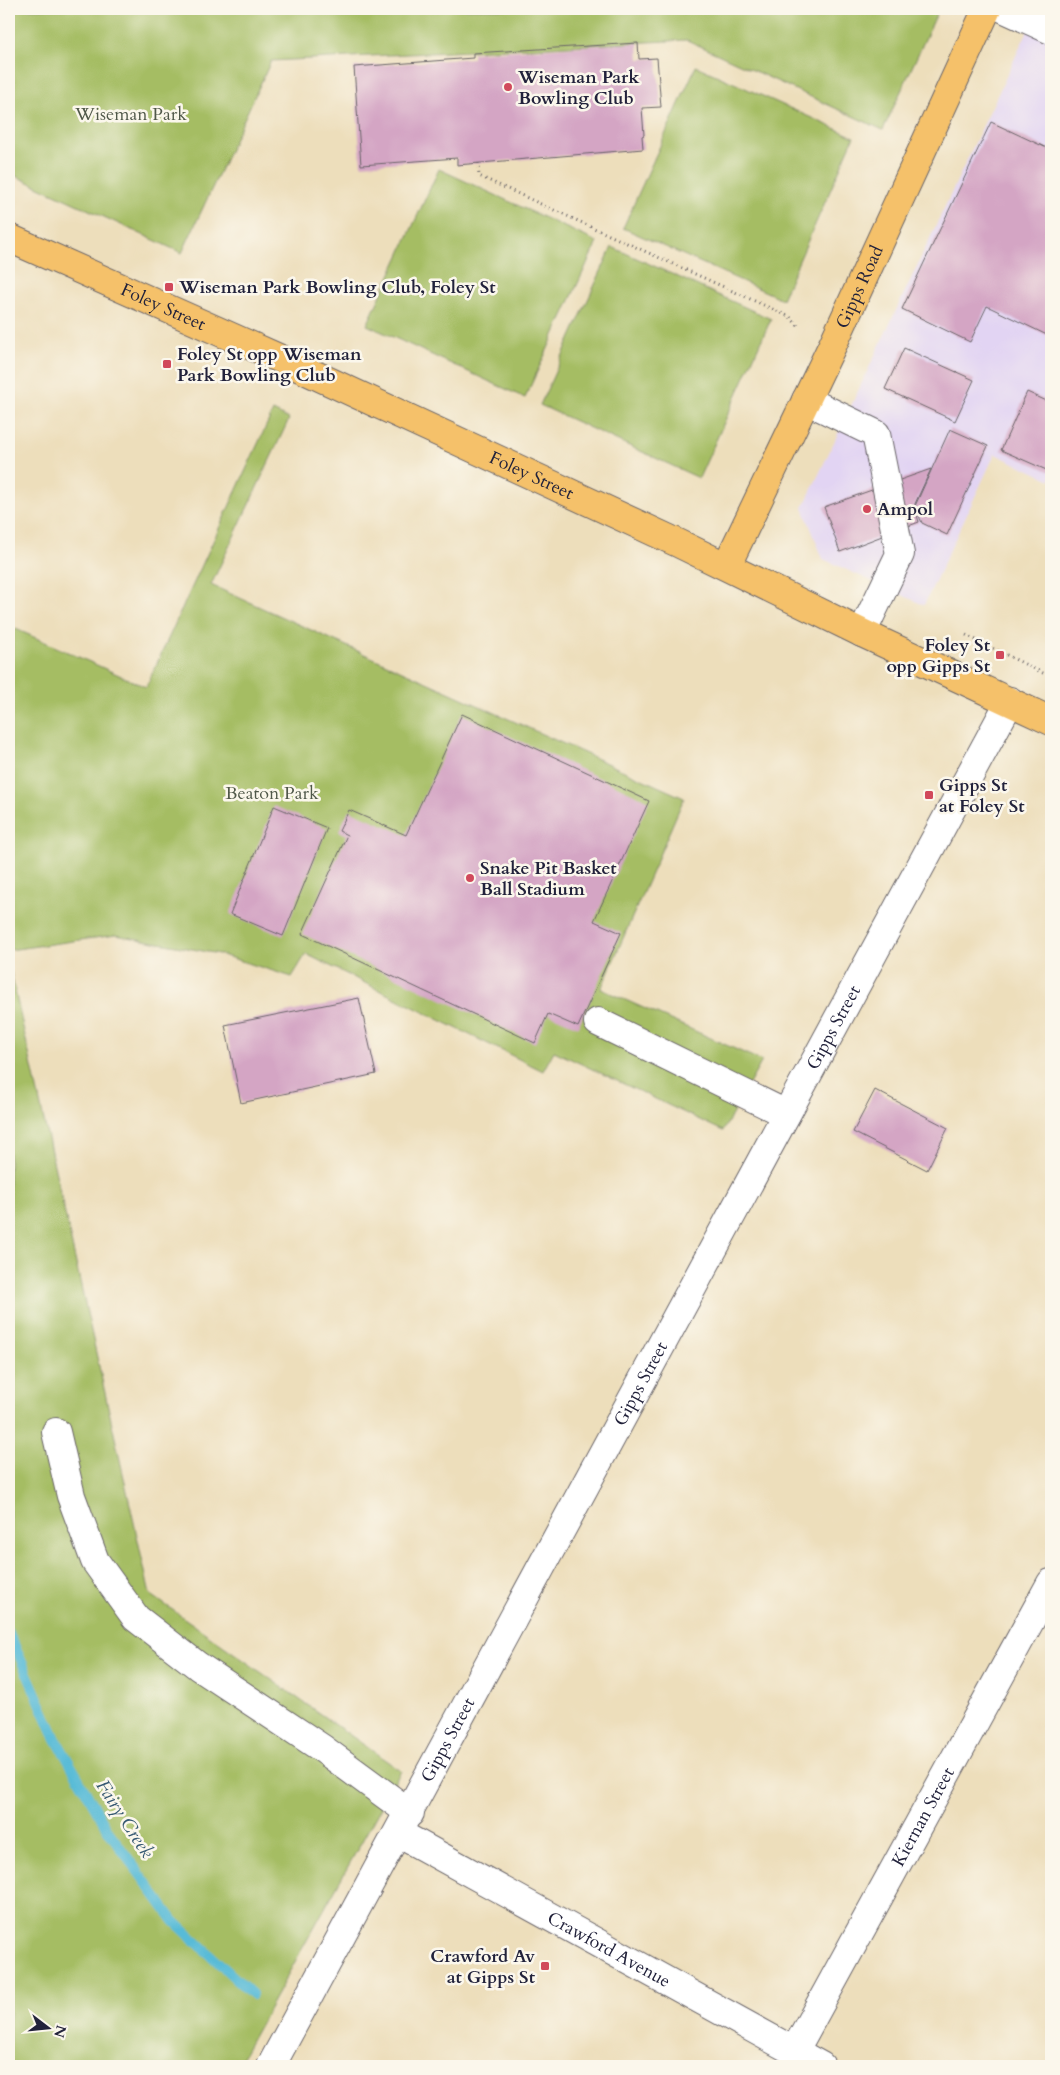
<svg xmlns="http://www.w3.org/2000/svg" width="1060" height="2075" font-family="Cardo,serif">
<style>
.built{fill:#e2d4f3}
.green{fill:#a5bd63;stroke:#64704f}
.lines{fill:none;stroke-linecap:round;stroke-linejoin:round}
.stream{stroke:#58bbd7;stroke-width:10}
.building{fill:#d4a5c4}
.minor-casing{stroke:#696468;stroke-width:30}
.major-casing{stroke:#696468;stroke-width:30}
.path{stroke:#696468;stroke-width:3;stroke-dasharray:1 4;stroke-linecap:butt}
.minor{stroke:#fff;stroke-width:28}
.major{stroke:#f5c16b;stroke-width:28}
.poi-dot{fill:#d1495b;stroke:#fbf7ec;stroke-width:2}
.labels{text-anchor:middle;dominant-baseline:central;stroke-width:5;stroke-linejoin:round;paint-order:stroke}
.poi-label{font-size:18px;font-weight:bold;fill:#22223b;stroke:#fbf7ec;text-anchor:start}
.park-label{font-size:18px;fill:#505849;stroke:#fbf7ec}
.street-label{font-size:18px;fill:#22223b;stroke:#fbf7ec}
.water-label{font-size:19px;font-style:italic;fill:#355872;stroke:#fbf7ec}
</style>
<rect width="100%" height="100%" fill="#fbf7ec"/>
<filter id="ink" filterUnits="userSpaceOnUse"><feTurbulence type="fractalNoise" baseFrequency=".02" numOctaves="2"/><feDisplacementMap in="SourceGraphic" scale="10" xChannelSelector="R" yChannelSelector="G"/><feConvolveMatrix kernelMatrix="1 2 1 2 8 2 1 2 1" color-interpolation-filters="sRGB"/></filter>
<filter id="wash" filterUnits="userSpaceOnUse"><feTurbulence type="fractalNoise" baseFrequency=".0096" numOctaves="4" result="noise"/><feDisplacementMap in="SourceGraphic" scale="20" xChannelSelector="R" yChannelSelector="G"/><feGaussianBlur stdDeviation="1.12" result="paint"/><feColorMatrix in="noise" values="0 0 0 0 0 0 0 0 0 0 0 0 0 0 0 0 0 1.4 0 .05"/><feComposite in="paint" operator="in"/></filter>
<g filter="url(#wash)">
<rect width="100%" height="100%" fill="#eddebb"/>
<polygon class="built" points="1038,9 1051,9 1051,480 995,454 924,605 823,559 803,508"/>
<g class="green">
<polygon points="9,9 939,9 883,130 687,40 271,61 182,253 9,173"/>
<polygon points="696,66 854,137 782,299 623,228"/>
<polygon points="439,169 597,242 525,398 367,325"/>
<polygon points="612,247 771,319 699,478 540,405"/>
<polygon points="273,411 289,419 211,585 684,798 601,989 762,1061 723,1131 554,1051 543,1071 306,954 292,977 219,954 116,935 9,950 9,626 146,687"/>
<polygon points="9,964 150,1594 401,1771 237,2066 9,2066"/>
</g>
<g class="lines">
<polyline class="stream" points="9,1633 56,1739 109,1832 174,1921 252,1994"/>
</g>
<g id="blocks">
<g class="building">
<polygon points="638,43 639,59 657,58 661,107 642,108 644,135 642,136 643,149 457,165 457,158 361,165 354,67 473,58 473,53"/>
<polygon points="991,122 1051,150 1051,337 987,306 970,342 902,309"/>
<polygon points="904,348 974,380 955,421 885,389"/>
<polygon points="1027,392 1051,403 1051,472 1001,450"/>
<polygon points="950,429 988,446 947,535 922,523 915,506"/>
<polygon points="931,469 914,506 919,522 840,552 824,507"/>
<polygon points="462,714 649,801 594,921 621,933 578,1027 548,1014 535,1043 302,934 347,835 339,831 349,810 406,835"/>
<polygon points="274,806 327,828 283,936 230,914"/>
<polygon points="359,998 376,1074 241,1103 225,1025"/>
<polygon points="875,1090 948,1128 927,1170 853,1132"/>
</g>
</g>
</g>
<g filter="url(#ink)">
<use href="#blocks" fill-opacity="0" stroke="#696468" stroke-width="1"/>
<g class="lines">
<defs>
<g id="minor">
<polyline points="1005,9 1051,30"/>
<polyline points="806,400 876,434 900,554 862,633"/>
<polyline points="598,1022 786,1114"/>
<polyline points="56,1432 71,1496 95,1561 136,1618 198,1666 323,1749 410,1813"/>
<path id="s1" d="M398,1833L821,2066"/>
<path id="s2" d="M795,2050L1051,1583"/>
<path id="s3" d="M271,2066L1010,701"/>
</g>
<g id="major">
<path id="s4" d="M9,238L283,360L678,543L862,633L1051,721"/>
<path id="s5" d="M727,565L833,344L987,9"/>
</g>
</defs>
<use href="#minor" class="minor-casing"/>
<use href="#major" class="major-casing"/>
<g class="path">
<polyline points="478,163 479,176 790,317 798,326"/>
<polyline points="966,635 1051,677"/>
</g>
<use href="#minor" class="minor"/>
<use href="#major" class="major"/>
</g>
</g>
<g class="poi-dot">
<circle cx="508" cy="87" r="5"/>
<rect x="164" y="282" width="10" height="10" rx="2.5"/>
<rect x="162" y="359" width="10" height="10" rx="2.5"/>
<circle cx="867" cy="509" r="5"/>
<rect x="995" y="650" width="10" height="10" rx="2.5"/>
<rect x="924" y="790" width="10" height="10" rx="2.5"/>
<circle cx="470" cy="878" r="5"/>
<rect x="540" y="1961" width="10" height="10" rx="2.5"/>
</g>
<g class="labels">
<g class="poi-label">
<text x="518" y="77">Wiseman Park<tspan x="518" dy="21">Bowling Club</tspan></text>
<text x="179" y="287">Wiseman Park Bowling Club, Foley St</text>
<text x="177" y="354">Foley St opp Wiseman<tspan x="177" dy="21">Park Bowling Club</tspan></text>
<text x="877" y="509">Ampol</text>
<text x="990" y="645" text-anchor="end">Foley St<tspan x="990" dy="21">opp Gipps St</tspan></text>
<text x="939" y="785">Gipps St<tspan x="939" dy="21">at Foley St</tspan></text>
<text x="480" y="868">Snake Pit Basket<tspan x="480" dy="21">Ball Stadium</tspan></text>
<text x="535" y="1956" text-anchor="end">Crawford Av<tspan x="535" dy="21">at Gipps St</tspan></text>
</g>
<g class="park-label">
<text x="131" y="114">Wiseman Park</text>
<text x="272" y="793">Beaton Park</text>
</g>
<g class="street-label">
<text stroke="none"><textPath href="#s5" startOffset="308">Gipps Road</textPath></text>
<text stroke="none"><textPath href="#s4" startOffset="169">Foley Street</textPath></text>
<text stroke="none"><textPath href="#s4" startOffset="574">Foley Street</textPath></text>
<text stroke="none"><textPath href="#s3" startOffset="1181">Gipps Street</textPath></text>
<text stroke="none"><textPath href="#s3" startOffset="776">Gipps Street</textPath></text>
<text stroke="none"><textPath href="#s3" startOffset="371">Gipps Street</textPath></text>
<text stroke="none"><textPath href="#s2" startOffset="266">Kiernan Street</textPath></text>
<text stroke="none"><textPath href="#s1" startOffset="241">Crawford Avenue</textPath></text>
</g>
<g class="water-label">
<text transform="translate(125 1819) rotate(57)">Fairy Creek</text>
</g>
</g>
<rect width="1060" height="2075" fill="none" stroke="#fbf7ec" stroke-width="30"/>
<g transform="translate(48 2028) rotate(106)" stroke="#fbf7ec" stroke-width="4" paint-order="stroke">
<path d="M0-4L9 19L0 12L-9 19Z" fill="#22223b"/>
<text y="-8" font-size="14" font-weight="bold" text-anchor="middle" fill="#22223b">N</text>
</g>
</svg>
